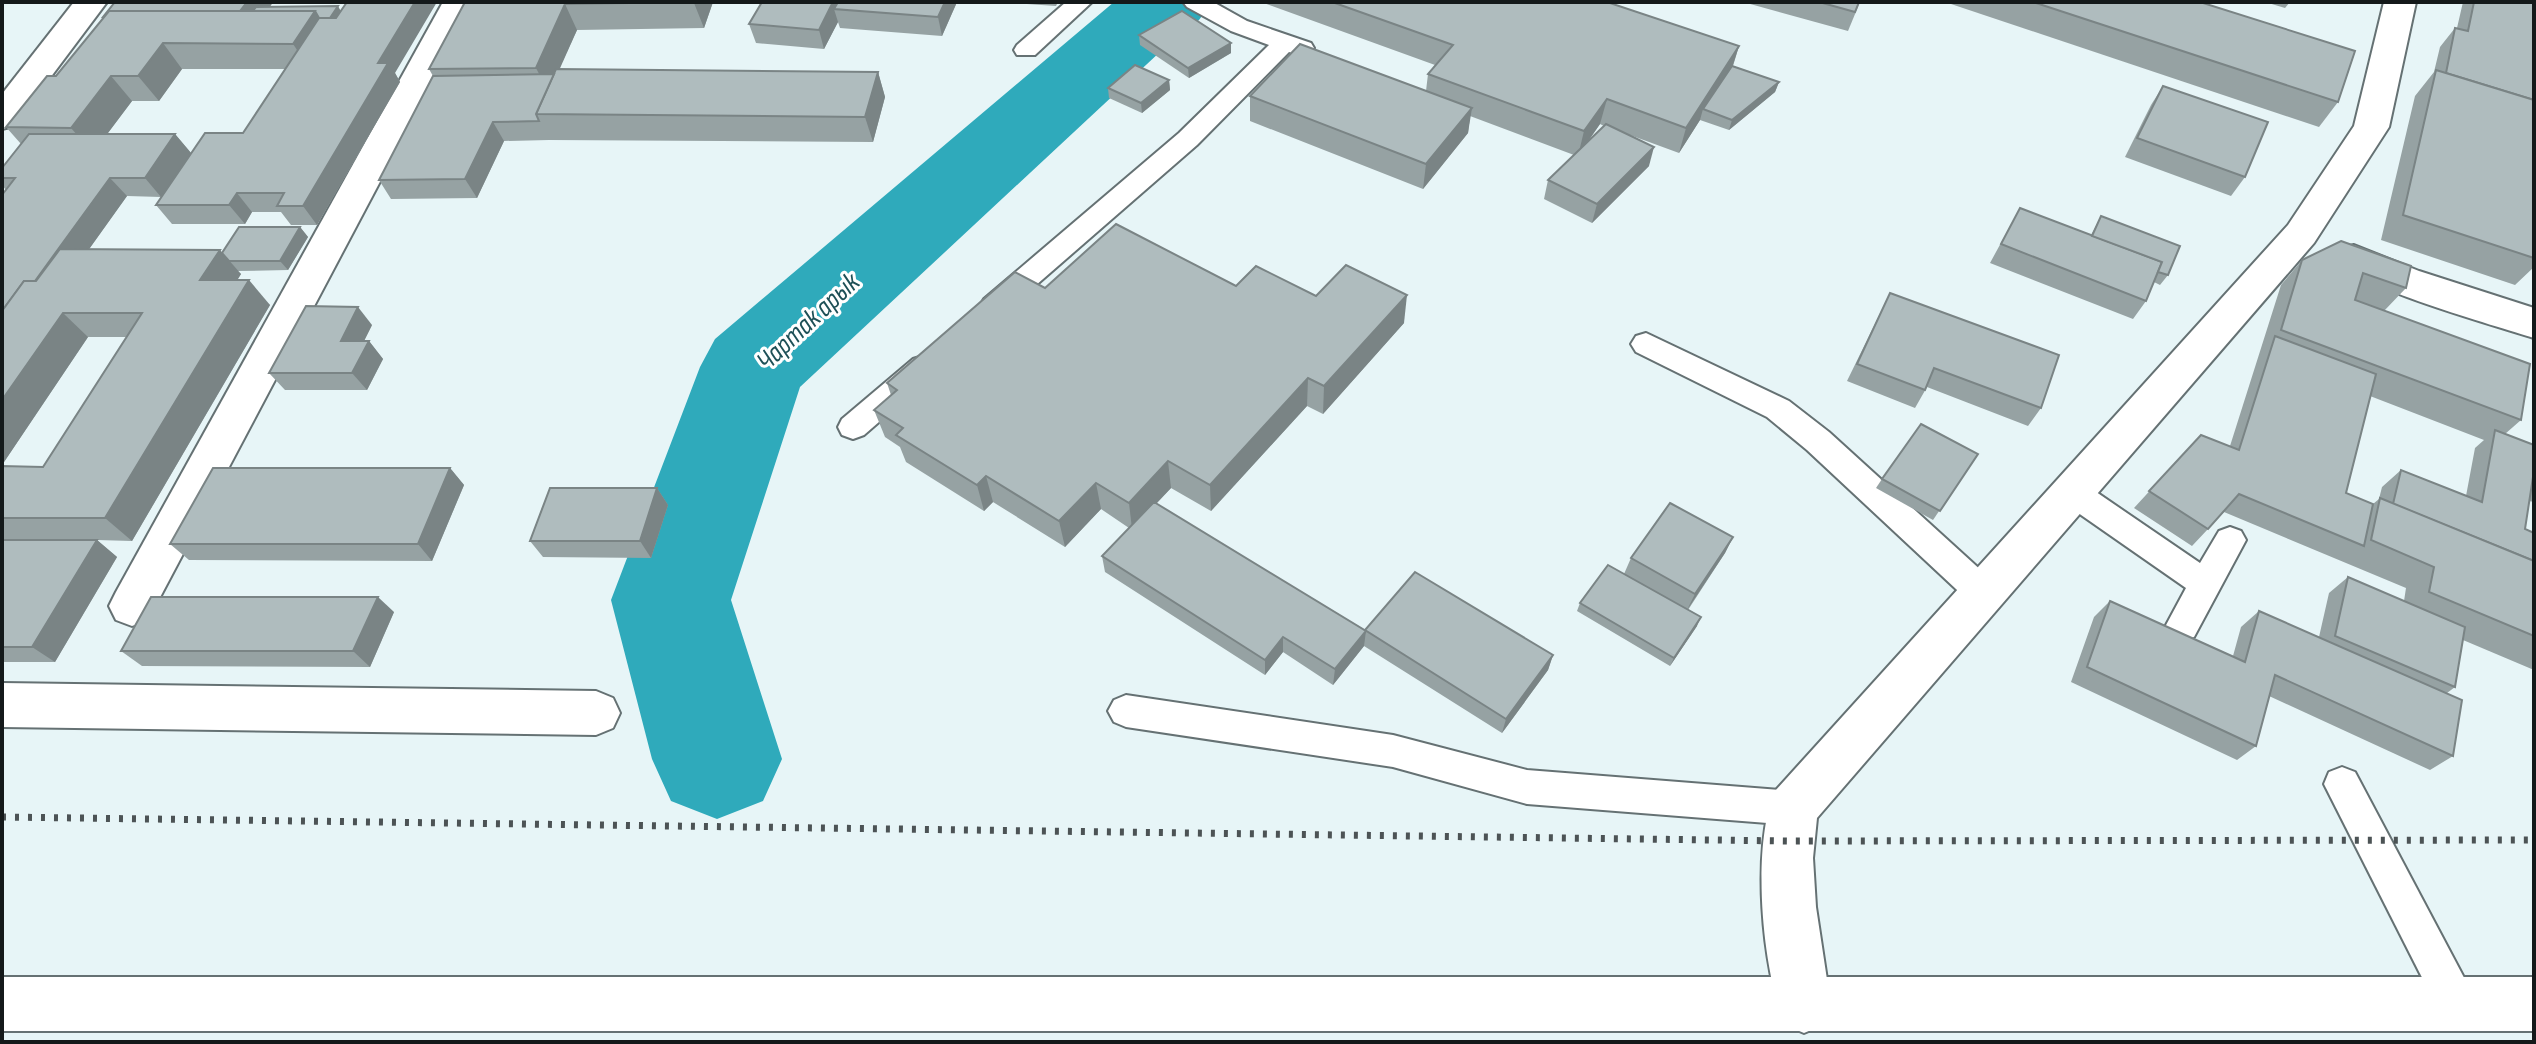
<svg xmlns="http://www.w3.org/2000/svg" width="2536" height="1044" font-family="'Sofia Sans Condensed',sans-serif">
<style>
.lines{fill:none;stroke-linecap:round;stroke-linejoin:round}
.river{fill:#2faabb;fill-rule:evenodd}
.service-casing{stroke:#657173;stroke-width:4}
.minor-casing{stroke:#657173;stroke-width:4}
.tertiary-casing{stroke:#657173;stroke-width:4}
.trunk-casing{stroke:#657173;stroke-width:4}
.service{fill:#fff;fill-rule:evenodd}
.minor{fill:#fff;fill-rule:evenodd}
.tertiary{fill:#fff;fill-rule:evenodd}
.trunk{fill:#fff;fill-rule:evenodd}
.rail{stroke:#4c5355;stroke-width:7;stroke-dasharray:4 9;stroke-linecap:butt}
.wall{fill:#96a2a3;fill-rule:evenodd}
.shaded-wall{fill:#7a8485}
.building{fill:#afbcbe;stroke:#7a8485;stroke-width:2}
.labels{text-anchor:middle;dominant-baseline:central;stroke-width:6;stroke-linejoin:round;paint-order:stroke}
.water-label{font-size:28px;font-style:italic;fill:#1e5057;stroke:#fff}
</style>
<rect width="100%" height="100%" fill="#e7f5f7"/>
<g class="lines">
<polygon class="river" points="1114,2 1212,2 1199,20 1161,51 800,387 731,600 782,759 763,801 717,819 671,801 652,759 611,600 700,367 715,339"/>
<defs>
<g id="service">
<polygon points="1066,2 1092,2 1035,55 1017,55 1014,50 1017,45"/>
<polygon points="1183,2 1213,2 1247,21 1311,43 1314,48 1311,53 1302,56 1289,52 1197,145 1004,313 994,316 984,313 980,306 984,299 1179,133 1269,45 1231,31 1187,7"/>
<polygon points="1646,333 1789,401 1829,432 1995,583 2000,593 1995,603 1983,607 1971,603 1807,450 1767,417 1636,352 1631,344 1636,336"/>
<polygon points="923,356 933,359 938,367 933,375 864,435 853,439 842,435 838,427 842,419 913,359"/>
<polygon points="2072,479 2083,483 2200,563 2219,531 2230,527 2241,531 2246,540 2194,637 2182,642 2170,637 2165,627 2186,588 2061,501 2056,492 2061,483"/>
<polygon points="1126,695 1393,735 1527,770 1793,791 1806,796 1811,808 1806,820 1793,825 1527,804 1393,767 1126,727 1114,722 1108,711 1114,700"/>
<polygon points="2342,767 2355,772 2470,989 2476,1003 2470,1017 2456,1023 2442,1017 2324,784 2329,772"/>
</g>
<g id="minor">
<polygon points="443,2 475,2 148,620 132,626 116,620 109,606 116,592"/>
<path d="M2384,2H2416L2389,127L2314,243L1817,818L1813,858L1816,907L1831,1006L1823,1025L1804,1033L1785,1025C1762,970 1751,846 1775,791L2288,225L2354,126Z"/>
<path d="M2354,245L2419,271L2534,308V338C2497,326 2351,286 2335,258L2341,248Z"/>
<polygon points="2,683 596,691 613,698 620,713 613,728 596,735 2,727"/>
</g>
<polygon id="tertiary" points="74,2 107,2 14,126 2,129 2,94"/>
<rect id="trunk" x="2" y="977" width="2532" height="54"/>
</defs>
<use href="#service" class="service-casing"/>
<use href="#minor" class="minor-casing"/>
<use href="#tertiary" class="tertiary-casing"/>
<use href="#trunk" class="trunk-casing"/>
<use href="#service" class="service"/>
<use href="#minor" class="minor"/>
<use href="#tertiary" class="tertiary"/>
<use href="#trunk" class="trunk"/>
<polyline class="rail" points="2,817 1787,841 2534,840"/>
</g>
<g class="wall">
<polygon points="115,2 273,2 270,7 341,11 395,73 400,82 317,225 291,225 281,212 252,212 245,224 172,224 156,205 243,133 285,69 182,69 159,101 132,101 107,134 175,134 191,153 161,197 127,196 89,249 222,253 300,227 308,237 288,270 237,271 241,274 237,280 270,305 132,541 97,540 117,557 55,662 2,662 2,466 43,467 127,337 88,337 2,465 2,195 6,190 2,185 2,168 21,144 6,127 56,76 103,18"/>
<polygon points="465,2 713,2 704,28 577,30 559,69 878,72 885,97 873,142 549,140 504,141 477,198 391,199 379,180 433,76 429,69"/>
<polygon points="762,2 837,2 837,4 838,2 957,2 942,36 840,28 838,22 824,49 756,43 749,24"/>
<polygon points="1000,2 1058,2 1056,6"/>
<path d="M1261,2H1607L1739,46L1733,66L1779,82L1775,92L1729,130L1700,120L1679,153L1630,135L1649,166L1592,223L1544,199L1548,180L1574,155L1470,116L1468,133L1423,189L1250,121V96L1426,91L1428,74L1435,65ZM1600,124L1604,126L1588,141Z"/>
<polygon points="1743,2 1860,2 1848,31"/>
<polygon points="1945,2 2200,2 2338,102 2319,127"/>
<polygon points="2265,2 2290,2 2285,8"/>
<polygon points="2463,2 2534,2 2534,267 2515,285 2381,240 2415,96 2434,72 2440,47 2455,28 2457,28"/>
<polygon points="1139,35 1231,53 1189,78 1140,45"/>
<polygon points="1169,80 1170,90 1142,113 1109,98 1108,88"/>
<polygon points="2163,86 2245,177 2231,196 2125,157 2151,105"/>
<polygon points="2020,208 2091,235 2101,216 2168,275 2160,285 2154,282 2146,301 2133,319 1990,263"/>
<path d="M2341,241L2406,288L2384,311L2521,420L2505,434L2534,445V502L2529,501L2525,529L2534,533V670L2463,640L2455,687L2447,693L2453,756L2430,770L2269,696L2256,746L2237,760L2071,682L2094,617L2110,601L2233,656L2241,627L2259,611L2319,637L2329,593L2348,577L2404,601L2406,588L2224,512L2192,546L2134,508L2201,435L2230,446L2281,285L2302,260ZM2370,396L2484,440L2475,448L2466,496L2401,470L2382,487L2379,499L2373,504L2346,493Z"/>
<polygon points="1236,286 1316,296 1404,323 1323,414 1307,406 1211,511 1171,488 1156,504 1365,630 1553,655 1548,670 1502,733 1364,646 1333,685 1283,652 1265,675 1105,572 1102,556 1129,528 1101,509 1065,547 993,502 984,511 906,462 900,447 885,437 874,410 891,395 887,383 1045,288"/>
<polygon points="1890,293 2041,408 2028,426 1927,387 1915,408 1847,381"/>
<polygon points="372,325 364,341 369,341 383,359 367,390 285,390 269,373"/>
<polygon points="1978,454 1933,520 1876,488 1882,479"/>
<polygon points="450,468 464,485 432,561 189,560 170,544"/>
<polygon points="657,488 668,505 651,558 543,557 530,541"/>
<polygon points="1733,537 1725,553 1688,610 1697,626 1670,666 1577,611 1580,603 1624,574 1631,558"/>
<polygon points="394,612 370,667 142,666 121,651"/>
</g>
<g class="shaded-wall">
<polygon points="247,2 273,2 256,26 236,17"/>
<polygon points="415,2 437,2 395,73 400,82 317,225 303,206 378,63"/>
<polygon points="694,2 713,2 704,28 694,3"/>
<polygon points="833,2 837,2 839,10 834,9 838,22 824,49 819,30"/>
<polygon points="945,2 957,2 942,36 938,17"/>
<polygon points="565,4 577,30 549,93 536,68"/>
<polygon points="338,6 344,17 310,69 293,44 315,11"/>
<polygon points="163,43 182,69 159,101 138,76"/>
<polygon points="1231,43 1231,53 1189,78 1188,68"/>
<polygon points="1739,46 1731,71 1703,109 1700,120 1679,153 1686,128"/>
<polygon points="878,72 885,97 873,142 865,117"/>
<polygon points="111,76 132,101 93,153 71,128"/>
<polygon points="1169,80 1170,90 1142,113 1141,103"/>
<polygon points="1779,82 1775,92 1729,130 1732,120"/>
<polygon points="1607,99 1600,124 1578,156 1584,131"/>
<polygon points="1472,108 1468,133 1423,189 1426,164"/>
<polygon points="493,122 504,141 477,198 465,179"/>
<polygon points="175,134 191,153 161,197 145,178"/>
<polygon points="1654,147 1649,166 1592,223 1597,204"/>
<polygon points="110,178 127,196 25,339 6,321"/>
<polygon points="237,193 252,212 245,224 229,205"/>
<polygon points="300,227 308,237 288,270 280,261"/>
<polygon points="220,250 241,274 222,305 200,280"/>
<polygon points="249,280 270,305 132,541 105,518"/>
<polygon points="1407,295 1404,323 1323,414 1324,386"/>
<polygon points="358,307 372,325 355,359 341,341"/>
<polygon points="63,313 88,337 2,465 2,400"/>
<polygon points="369,341 383,359 367,390 352,373"/>
<polygon points="1308,378 1307,406 1211,511 1210,485"/>
<polygon points="1168,461 1171,488 1132,529 1129,503"/>
<polygon points="450,468 464,485 432,561 418,544"/>
<polygon points="986,476 993,502 984,511 977,485"/>
<polygon points="1096,483 1101,509 1065,547 1059,521"/>
<polygon points="657,488 668,505 651,558 640,541"/>
<polygon points="1733,537 1725,553 1687,610 1695,594"/>
<polygon points="97,540 117,557 55,662 32,647"/>
<polygon points="378,597 394,612 370,667 353,651"/>
<polygon points="1701,617 1697,626 1670,666 1674,658"/>
<polygon points="1366,631 1364,646 1333,685 1335,669"/>
<polygon points="1283,637 1283,652 1265,675 1265,660"/>
<polygon points="1553,655 1548,670 1502,733 1506,719"/>
</g>
<g class="building">
<polygon points="115,2 247,2 240,11 109,11 104,17 103,17"/>
<polygon points="347,2 415,2 378,63 388,63 303,206 277,206 284,193 237,193 229,205 156,205 205,133 243,133 319,18 336,18"/>
<polygon points="465,2 694,2 565,4 536,68 429,69"/>
<polygon points="762,2 833,2 819,30 749,24"/>
<polygon points="838,2 945,2 938,17 834,9"/>
<polygon points="1332,2 1607,2 1739,46 1686,128 1607,99 1584,131 1428,74 1453,45"/>
<polygon points="1819,2 1859,2 1855,12"/>
<polygon points="2033,2 2200,2 2355,51 2338,102"/>
<polygon points="2474,2 2534,2 2534,100 2446,73 2455,28 2468,31"/>
<polygon points="338,6 330,18 319,18 315,11 253,11 256,7"/>
<polygon points="109,11 315,11 293,44 163,43 138,76 111,76 71,128 6,127 47,76 56,76"/>
<polygon points="1182,11 1231,43 1188,68 1139,35"/>
<polygon points="1300,44 1472,108 1426,164 1250,96"/>
<polygon points="1135,65 1169,80 1141,103 1108,88"/>
<polygon points="1732,66 1779,82 1732,120 1703,109"/>
<polygon points="556,69 878,72 865,117 536,114"/>
<polygon points="2436,70 2534,100 2534,258 2403,215"/>
<polygon points="554,74 536,114 539,121 493,122 465,179 379,180 433,76"/>
<polygon points="2163,86 2268,122 2245,177 2137,138"/>
<polygon points="1606,124 1654,147 1597,204 1548,180"/>
<polygon points="29,134 175,134 145,178 110,178 35,281 24,281 2,311 2,195 15,178 2,178 2,168"/>
<polygon points="2020,208 2162,262 2146,301 2001,244"/>
<polygon points="2101,216 2180,246 2168,275 2158,272 2162,262 2092,236"/>
<polygon points="1116,224 1236,286 1256,266 1316,296 1346,265 1407,295 1324,386 1308,378 1210,485 1168,461 1129,503 1096,483 1059,521 986,476 977,485 896,435 903,428 874,410 897,390 887,383 1015,272 1045,288"/>
<polygon points="239,227 300,227 280,261 229,261 222,253"/>
<polygon points="2341,241 2411,266 2406,288 2363,273 2355,300 2530,364 2521,420 2281,330 2302,260"/>
<polygon points="60,249 220,250 200,280 249,280 105,518 2,518 2,466 43,467 142,313 63,313 2,400 2,311 24,281 36,281"/>
<polygon points="1890,293 2059,355 2041,408 1934,368 1925,390 1857,364"/>
<polygon points="306,306 358,307 341,341 369,341 352,373 269,373"/>
<polygon points="2275,336 2376,374 2346,493 2373,504 2364,546 2239,494 2208,529 2149,491 2201,435 2239,450"/>
<polygon points="1921,424 1978,454 1940,511 1882,479"/>
<polygon points="2495,430 2534,445 2534,477 2533,477 2525,529 2534,533 2534,561 2393,504 2401,470 2482,502"/>
<polygon points="213,468 450,468 418,544 170,544"/>
<polygon points="550,488 657,488 640,541 530,541"/>
<polygon points="2380,498 2534,561 2534,636 2429,592 2434,567 2371,540"/>
<polygon points="1154,502 1366,631 1335,669 1283,637 1265,660 1102,556"/>
<polygon points="1670,503 1733,537 1695,594 1631,558"/>
<polygon points="2,540 97,540 32,647 2,647"/>
<polygon points="1608,565 1701,617 1674,658 1580,603"/>
<polygon points="1415,572 1553,655 1506,719 1365,630"/>
<polygon points="2348,577 2465,627 2455,687 2335,636"/>
<polygon points="151,597 378,597 353,651 121,651"/>
<polygon points="2110,601 2245,662 2259,611 2462,700 2453,756 2275,675 2256,746 2087,667"/>
</g>
<g class="labels">
<g class="water-label">
<text transform="translate(808 322) rotate(-43)">Чартак арык</text>
</g>
</g>
<rect width="2536" height="1044" fill="none" stroke="#14191a" stroke-width="8"/>
</svg>
